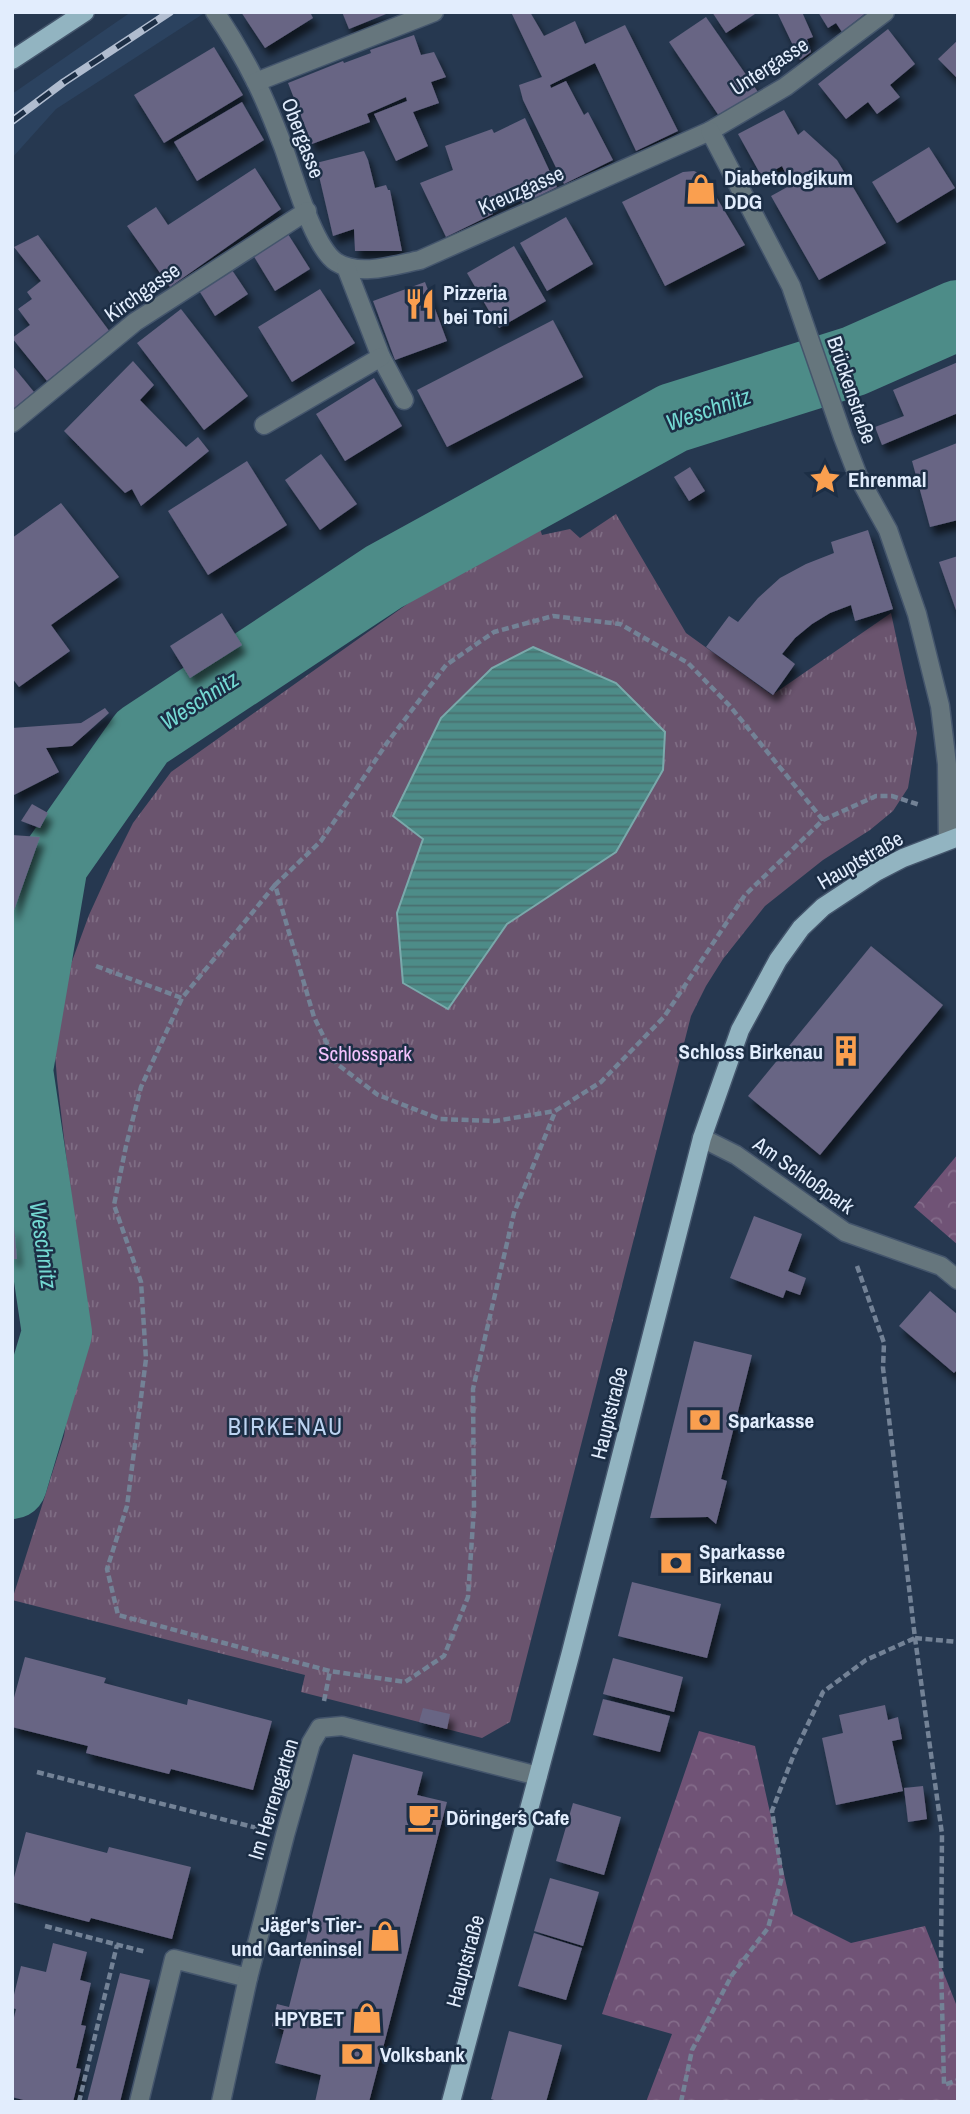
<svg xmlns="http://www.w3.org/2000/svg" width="970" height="2114" font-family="'Archivo Narrow',sans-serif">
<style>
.built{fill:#2b425f}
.grass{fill:url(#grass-tufts)}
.forest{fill:url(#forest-crowns)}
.water{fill:url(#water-rules);stroke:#7aa9ab;stroke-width:2}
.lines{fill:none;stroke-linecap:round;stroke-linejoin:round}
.river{stroke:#4d8c88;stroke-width:70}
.building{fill:#686584;filter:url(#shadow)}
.minor-casing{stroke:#44556c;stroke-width:21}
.major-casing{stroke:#44556c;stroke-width:21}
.path{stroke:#738296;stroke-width:4.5;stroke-dasharray:7 3.5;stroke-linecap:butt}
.minor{stroke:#66767d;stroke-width:18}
.major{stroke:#92b4c1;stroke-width:18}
.rail-casing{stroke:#b0bccf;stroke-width:8}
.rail{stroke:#1c2e45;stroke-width:5;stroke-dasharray:16;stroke-linecap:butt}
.labels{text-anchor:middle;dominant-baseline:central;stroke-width:5;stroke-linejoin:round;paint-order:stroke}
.street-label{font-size:21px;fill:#e2edfd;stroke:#1c2e45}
.poi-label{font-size:21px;font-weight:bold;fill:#e2edfd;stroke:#1c2e45;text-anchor:start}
.park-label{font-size:21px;fill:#f3c2fd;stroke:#1c2e45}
.water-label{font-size:23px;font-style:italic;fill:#74d9d3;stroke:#1c2e45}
.quarter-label{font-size:24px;letter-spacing:2px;fill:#bcd3f1;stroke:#1c2e45}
</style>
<defs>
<pattern id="grass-tufts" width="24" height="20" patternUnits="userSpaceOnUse" patternTransform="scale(1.75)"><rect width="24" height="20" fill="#6a546e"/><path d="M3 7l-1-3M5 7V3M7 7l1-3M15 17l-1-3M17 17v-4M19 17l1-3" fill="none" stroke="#7f6d84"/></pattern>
<pattern id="forest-crowns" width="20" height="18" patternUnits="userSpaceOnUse" patternTransform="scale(1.75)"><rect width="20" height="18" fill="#705376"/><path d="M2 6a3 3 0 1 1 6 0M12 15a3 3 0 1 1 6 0" fill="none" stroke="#846c8a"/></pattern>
<pattern id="water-rules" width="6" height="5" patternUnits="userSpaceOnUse" patternTransform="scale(1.75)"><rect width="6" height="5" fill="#4d8c88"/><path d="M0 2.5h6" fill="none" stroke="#497070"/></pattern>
<filter id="shadow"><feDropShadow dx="4.5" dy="8" stdDeviation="3.5" flood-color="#0009"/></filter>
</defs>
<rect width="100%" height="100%" fill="#263850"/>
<polygon class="built" points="131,12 206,12 56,109 12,158 12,94"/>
<polygon class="grass" points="616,514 686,633 772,695 891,613 917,733 908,788 893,811 870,830 823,860 765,906 723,959 706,986 691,1016 510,1722 482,1738 301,1692 305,1675 12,1600 64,1436 79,1341 80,1273 57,1079 53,1028 71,964 89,915 110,869 133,823 171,772 496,541 538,523 542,535 570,529 580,538"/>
<g class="forest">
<polygon points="958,1154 958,1245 914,1207"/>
<polygon points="699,1731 755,1746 793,1914 851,1943 925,1926 958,2009 958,2102 646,2102 672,2034 602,2014"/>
</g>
<polygon class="water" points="533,647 616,683 665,732 663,770 616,852 507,924 448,1009 403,983 397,913 423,839 393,816 441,718 492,668"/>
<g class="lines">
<polyline class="river" points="12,1484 57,1333 18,1070 53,864 142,737 384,577 673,418 854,361 958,315"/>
</g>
<g class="building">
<polygon points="241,12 310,12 313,18 265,48"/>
<polygon points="342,12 391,12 349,29"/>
<polygon points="511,12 530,12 544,36 575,21 585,44 625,25 678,131 636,151 595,63 550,85 551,88 566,81 584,115 588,112 613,160 564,184 523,100 519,85 542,77"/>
<polygon points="712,12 758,12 726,33"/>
<polygon points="777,12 802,12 813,37 807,39 811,52 800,60"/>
<polygon points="818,12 867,12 842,32 836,23 828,28"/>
<polygon points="706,17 758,92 719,116 669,42"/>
<polygon points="888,29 915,64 890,85 900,97 877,114 868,102 846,119 818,84"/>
<polygon points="414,35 421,55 434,52 446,77 431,82 439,103 413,112 428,146 396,161 374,114 407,101 406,97 367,114 370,122 312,144 288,83 343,61 344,63 371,53 370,50"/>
<polygon points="958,40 958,79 938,59"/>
<polygon points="214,47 243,95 164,143 134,95"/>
<polygon points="242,102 264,140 197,181 174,142"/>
<polygon points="784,110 798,135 804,130 837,160 886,243 819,280 771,196 791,185 782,166 762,177 738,134"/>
<polygon points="525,118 557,187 523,204 519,195 490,207 493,214 446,237 420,183 453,170 445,146 492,129 494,133"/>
<polygon points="929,147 955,188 897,223 872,182"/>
<polygon points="364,151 368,160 375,188 386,185 388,190 390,190 402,251 355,251 354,229 333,236 316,163"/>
<polygon points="255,168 281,209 170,287 127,226 156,207 168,225"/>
<polygon points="694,171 703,175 745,245 665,286 622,202 683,172"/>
<polygon points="566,217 593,264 547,291 520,243"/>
<polygon points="288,234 310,269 275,291 253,255"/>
<polygon points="38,235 110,332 47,381 12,338 30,325 18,309 32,299 27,292 41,281 14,247"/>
<polygon points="514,246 546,301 499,328 467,273"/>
<polygon points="230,267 248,294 215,316 198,289"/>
<polygon points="425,282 447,341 395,360 373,301"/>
<polygon points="320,289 355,343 292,382 258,327"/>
<polygon points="181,309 248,396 204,430 137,343"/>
<polygon points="553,320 583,377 447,447 417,390"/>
<polygon points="133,361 154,385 140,400 186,447 198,437 209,451 141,506 132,489 125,493 64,431"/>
<polygon points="958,362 958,413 882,445 875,427 904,416 893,390"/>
<polygon points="12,365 34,392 12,410"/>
<polygon points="374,378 402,426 345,461 316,414"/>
<polygon points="957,443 958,520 930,527 912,461"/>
<polygon points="321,454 357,504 320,530 285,480"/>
<polygon points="247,461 287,525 208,575 168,511"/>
<polygon points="690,467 705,491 689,501 674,477"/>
<polygon points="61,503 119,577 51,625 70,651 19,687 12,678 12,538"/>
<polygon points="868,530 893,609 855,621 851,605 830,613 812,624 795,638 782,654 795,664 773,695 706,647 729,616 738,622 758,598 780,578 806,564 834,553 831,542"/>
<polygon points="958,556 958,613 957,613 939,562"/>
<polygon points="222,613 242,645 190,678 170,646"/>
<polygon points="105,708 109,713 72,746 46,748 59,772 12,796 12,728 81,723"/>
<polygon points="32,804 48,813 40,828 21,821"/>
<polygon points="12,835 40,837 13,913 12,913"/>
<polygon points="871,946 943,1005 820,1155 748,1096"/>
<polygon points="754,1216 802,1234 788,1271 806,1278 800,1295 786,1290 783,1298 730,1278"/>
<polygon points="12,1227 14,1227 17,1259 12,1259"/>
<polygon points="930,1291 958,1315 958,1369 954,1373 899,1326"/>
<polygon points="694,1341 752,1355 721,1479 727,1481 716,1524 708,1517 650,1518"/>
<polygon points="632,1582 721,1604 707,1658 618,1636"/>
<polygon points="25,1657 106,1678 104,1683 187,1705 188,1699 272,1721 253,1790 171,1769 169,1774 86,1753 88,1746 12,1727 12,1705"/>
<polygon points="613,1658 683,1677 674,1712 603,1694"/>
<polygon points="603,1699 670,1716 660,1752 593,1735"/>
<polygon points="885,1705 888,1720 898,1717 902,1739 892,1741 903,1791 836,1805 822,1738 843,1733 839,1715"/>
<polygon points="423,1708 450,1714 447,1729 419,1722"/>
<polygon points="353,1754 423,1772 417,1795 447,1802 369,2102 315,2102 321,2075 275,2063 284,2030 272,2026 277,2004 289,2007"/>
<polygon points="923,1786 927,1819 908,1822 904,1788"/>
<polygon points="573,1803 621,1817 604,1875 556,1861"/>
<polygon points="26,1832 107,1853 109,1847 191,1867 172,1939 91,1918 89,1922 12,1902 12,1885"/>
<polygon points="550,1878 599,1892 583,1946 534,1931"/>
<polygon points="534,1933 582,1948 566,2000 518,1986"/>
<polygon points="53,1943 87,1952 80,1980 91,1983 81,2025 86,2026 76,2068 81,2069 73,2102 31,2102 12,2097 12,2026 16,2009 12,2008 12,2003 21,1966 46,1972"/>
<polygon points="120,1973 150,1980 120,2102 87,2102"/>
<polygon points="509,2031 562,2045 546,2102 500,2102 491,2099"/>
</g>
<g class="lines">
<defs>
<g id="minor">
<path d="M215,12C230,34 244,58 256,82C266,102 275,125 283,146C293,173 313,247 336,262C359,277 395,265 420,260L710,131L785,87L885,12"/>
<polyline points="256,82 434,12"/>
<polyline points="710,131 791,286 843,437 858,476 888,530 917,614 940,706 947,764 948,839"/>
<polyline points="346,267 381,357 404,400"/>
<polyline points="12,423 135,322 307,211"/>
<polyline points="264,425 381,357"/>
<polyline points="702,1138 736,1155 845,1232 941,1266 958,1280"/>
<polyline points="139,2102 174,1959 248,1978"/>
<polyline points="221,2102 248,1978 285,1835 311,1743 320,1728 342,1726 538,1776"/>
</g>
<g id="major">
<polyline points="12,60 85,12"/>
<polyline points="451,2102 571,1652 702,1138 740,1030 778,960 801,928 823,907 876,872 903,858 958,837"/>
</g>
</defs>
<use href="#minor" class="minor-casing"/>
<use href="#major" class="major-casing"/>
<g class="path">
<polyline points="823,820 729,705 688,663 620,624 553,616 494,632 446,665 387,743 321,841 275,885 314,1017 337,1064 378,1095 440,1119 495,1121 555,1111 601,1082 664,1017 745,895 823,820 876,796 892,796 920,805"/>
<polyline points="275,885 182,998 141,1087 126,1146 114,1205 141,1282 146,1359 127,1506 107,1569 118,1615 330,1671 405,1682 444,1656 468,1597 474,1508 473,1389 514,1213 555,1112"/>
<polyline points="96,966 182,998"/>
<polyline points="857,1266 884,1343 883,1368 915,1638 942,1834 941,1963 944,2085 958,2080"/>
<polyline points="915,1638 958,1642"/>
<polyline points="324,1701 330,1671"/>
<polyline points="37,1772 257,1828"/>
<polyline points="45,1926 146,1952"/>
<polyline points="79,2102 117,1945"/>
<polyline points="681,2102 692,2050 732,1975 768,1928 782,1877 772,1811 794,1754 823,1692 866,1660 915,1638"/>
</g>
<use href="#minor" class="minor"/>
<use href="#major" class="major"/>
<defs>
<polyline id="rail" points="12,121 64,82 170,12"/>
</defs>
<use href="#rail" class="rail-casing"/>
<use href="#rail" class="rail"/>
</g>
<defs>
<symbol id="shop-bare" viewBox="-9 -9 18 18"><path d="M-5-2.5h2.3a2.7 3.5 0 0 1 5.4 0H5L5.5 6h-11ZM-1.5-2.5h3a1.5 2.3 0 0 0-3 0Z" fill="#fa9f4f" stroke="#1c2e45" stroke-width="2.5" paint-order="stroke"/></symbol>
<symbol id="restaurant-bare" viewBox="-9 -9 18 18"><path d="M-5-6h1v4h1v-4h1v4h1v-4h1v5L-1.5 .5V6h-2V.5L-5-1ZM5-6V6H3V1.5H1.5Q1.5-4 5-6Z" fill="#fa9f4f" stroke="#1c2e45" stroke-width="2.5" paint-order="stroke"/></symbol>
<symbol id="sight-bare" viewBox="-9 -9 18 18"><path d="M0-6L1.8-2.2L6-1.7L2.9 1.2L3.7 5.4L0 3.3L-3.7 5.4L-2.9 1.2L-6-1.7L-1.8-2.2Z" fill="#fa9f4f" stroke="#1c2e45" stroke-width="2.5" paint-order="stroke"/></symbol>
<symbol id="building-bare" viewBox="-9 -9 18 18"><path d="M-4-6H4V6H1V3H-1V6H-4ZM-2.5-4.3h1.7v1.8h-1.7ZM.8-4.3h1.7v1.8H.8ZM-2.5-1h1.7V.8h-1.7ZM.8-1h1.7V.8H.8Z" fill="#fa9f4f" stroke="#1c2e45" stroke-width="2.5" paint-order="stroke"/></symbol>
<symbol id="bank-bare" viewBox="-9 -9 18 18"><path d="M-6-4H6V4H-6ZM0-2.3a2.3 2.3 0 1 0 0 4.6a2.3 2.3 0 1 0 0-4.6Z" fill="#fa9f4f" stroke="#1c2e45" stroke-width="2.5" paint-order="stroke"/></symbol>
<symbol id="cafe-bare" viewBox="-9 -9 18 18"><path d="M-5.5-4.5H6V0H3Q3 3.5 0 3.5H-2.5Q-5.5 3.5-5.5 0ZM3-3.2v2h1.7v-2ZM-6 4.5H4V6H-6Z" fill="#fa9f4f" stroke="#1c2e45" stroke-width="2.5" paint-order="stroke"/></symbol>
</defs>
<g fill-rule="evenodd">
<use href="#shop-bare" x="679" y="167" width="44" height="44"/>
<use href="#restaurant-bare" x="398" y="282" width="44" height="44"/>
<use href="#sight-bare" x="803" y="457" width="44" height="44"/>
<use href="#building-bare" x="824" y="1029" width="44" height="44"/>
<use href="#bank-bare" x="683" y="1398" width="44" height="44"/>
<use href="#bank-bare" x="654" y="1541" width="44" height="44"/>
<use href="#cafe-bare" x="401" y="1795" width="44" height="44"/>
<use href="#shop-bare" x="363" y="1914" width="44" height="44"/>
<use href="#shop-bare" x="345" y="1996" width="44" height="44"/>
<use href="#bank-bare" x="335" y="2032" width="44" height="44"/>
</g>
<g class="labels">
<g class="street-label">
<text transform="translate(769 66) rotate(-33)">Untergasse</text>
<text transform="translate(303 138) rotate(69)">Obergasse</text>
<text transform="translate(521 190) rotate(-24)">Kreuzgasse</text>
<text transform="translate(142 292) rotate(-35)">Kirchgasse</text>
<text transform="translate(852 390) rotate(71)">Brückenstraße</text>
<text transform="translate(860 860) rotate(-30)">Hauptstraße</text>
<text transform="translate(804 1175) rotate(35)">Am Schloßpark</text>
<text transform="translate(609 1413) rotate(-76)">Hauptstraße</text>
<text transform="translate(273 1799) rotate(-73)">Im Herrengarten</text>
<text transform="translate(465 1961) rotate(-75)">Hauptstraße</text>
</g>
<g class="poi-label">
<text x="724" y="177">Diabetologikum<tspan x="724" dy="24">DDG</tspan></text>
<text x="443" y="292">Pizzeria<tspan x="443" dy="24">bei Toni</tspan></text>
<text x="848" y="479">Ehrenmal</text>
<text x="823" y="1051" text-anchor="end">Schloss Birkenau</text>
<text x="728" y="1420">Sparkasse</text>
<text x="699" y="1551">Sparkasse<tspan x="699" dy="24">Birkenau</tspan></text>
<text x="446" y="1817">Döringer´s Cafe</text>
<text x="362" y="1924" text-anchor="end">Jäger's Tier-<tspan x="362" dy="24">und Garteninsel</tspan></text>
<text x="344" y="2018" text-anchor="end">HPYBET</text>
<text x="380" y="2054">Volksbank</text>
</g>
<g class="park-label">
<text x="365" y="1053">Schlosspark</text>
</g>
<g class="water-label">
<text transform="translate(708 409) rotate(-19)">Weschnitz</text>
<text transform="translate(199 700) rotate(-33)">Weschnitz</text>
<text transform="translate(44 1245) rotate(82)">Weschnitz</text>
</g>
<g class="quarter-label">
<text x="286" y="1426">BIRKENAU</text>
</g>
</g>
<rect width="970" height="2114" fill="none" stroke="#e2edfd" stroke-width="28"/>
</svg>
